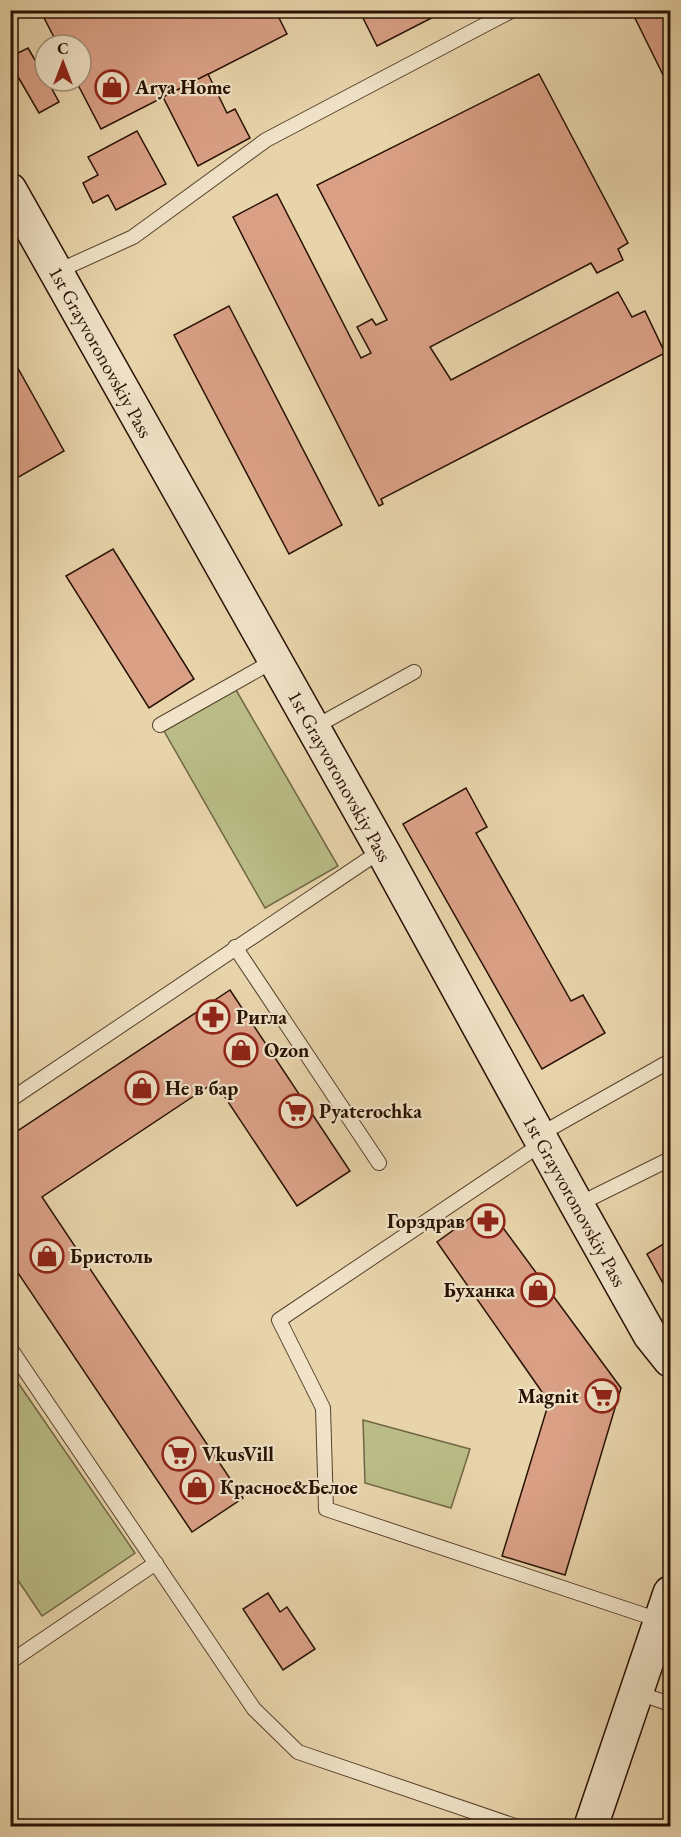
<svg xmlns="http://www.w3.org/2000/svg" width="681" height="1837" font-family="'EB Garamond',serif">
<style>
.green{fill:#b9bc86;stroke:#706644;stroke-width:1.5}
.building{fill:#daa086;stroke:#281102;stroke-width:1.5}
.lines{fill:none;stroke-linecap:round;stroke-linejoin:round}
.service-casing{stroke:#58422c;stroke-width:16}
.secondary-casing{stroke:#281102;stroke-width:36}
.service{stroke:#f0e3c8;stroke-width:14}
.secondary{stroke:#f0e3c8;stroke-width:33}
.labels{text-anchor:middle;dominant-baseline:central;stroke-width:4.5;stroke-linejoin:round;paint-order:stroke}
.poi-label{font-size:20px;font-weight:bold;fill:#281102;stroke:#f0e3c8;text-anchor:start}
.street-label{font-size:20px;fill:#281102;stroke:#f0e3c8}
</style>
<rect width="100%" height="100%" fill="#e8d4ab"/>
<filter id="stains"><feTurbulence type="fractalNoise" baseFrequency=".00333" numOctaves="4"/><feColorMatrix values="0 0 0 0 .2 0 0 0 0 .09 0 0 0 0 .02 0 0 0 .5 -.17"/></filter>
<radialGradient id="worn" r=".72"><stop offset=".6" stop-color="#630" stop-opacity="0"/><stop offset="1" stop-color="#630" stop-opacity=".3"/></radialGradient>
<g class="green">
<polygon points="236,690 338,866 265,908 164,731"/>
<polygon points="10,1371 135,1553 42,1616 11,1570"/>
<polygon points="363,1420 470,1449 451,1508 365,1483"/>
</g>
<g class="building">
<polygon points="40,10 275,10 287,34 101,129 76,81 81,81 81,45 58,45"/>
<polygon points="359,10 447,10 377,46"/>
<polygon points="631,10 670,10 670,89"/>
<polygon points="28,48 39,67 45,63 45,81 49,81 48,82 59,102 39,113 10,63 10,57"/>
<polygon points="208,74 227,113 235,109 250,138 198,166 163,97"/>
<polygon points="539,74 628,243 618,249 623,260 597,273 591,263 430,347 451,380 618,292 632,317 645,311 665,353 381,499 383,504 379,506 233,217 277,194 361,358 371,353 357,327 372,319 376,325 387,320 317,185"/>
<polygon points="137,131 166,184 116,210 108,195 93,203 83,183 98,175 88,157"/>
<polygon points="229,306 342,525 289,554 174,335"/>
<polygon points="10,354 64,451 10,482"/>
<polygon points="113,549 194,679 149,708 66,576"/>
<polygon points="466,788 487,827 476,833 571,1001 583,995 605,1033 542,1069 403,824"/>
<polygon points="230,990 350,1171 297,1206 215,1082 42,1197 243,1498 192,1532 10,1261 10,1136"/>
<polygon points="487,1206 621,1388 565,1575 502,1556 549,1402 437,1242"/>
<polygon points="670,1240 670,1296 647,1254"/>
<polygon points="268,1593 280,1612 287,1607 315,1649 283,1670 243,1609"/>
</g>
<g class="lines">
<defs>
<g id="service">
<polyline points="56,272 133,237 266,140 513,10"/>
<polyline points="160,725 275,660"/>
<polyline points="313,728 414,672"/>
<polyline points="235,947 379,1163"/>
<polyline points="10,1100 382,850"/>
<polyline points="539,1135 670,1061"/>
<polyline points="543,1143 279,1320 323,1408 326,1509 662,1621"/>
<polyline points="577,1205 670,1159"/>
<polyline points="10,1348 254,1709 298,1752 515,1826"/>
<polyline points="10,1662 156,1563"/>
<polyline points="638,1693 670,1704"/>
</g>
<g id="secondary">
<polyline points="10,190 382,850 577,1205 650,1335 670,1360"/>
<polyline points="591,1826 670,1593"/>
</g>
</defs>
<use href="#service" class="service-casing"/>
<use href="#secondary" class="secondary-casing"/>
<use href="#service" class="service"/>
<use href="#secondary" class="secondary"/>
</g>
<defs>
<symbol id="shop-ring" viewBox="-11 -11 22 22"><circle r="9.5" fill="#f0e3c8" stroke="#8f2418" stroke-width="1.5"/><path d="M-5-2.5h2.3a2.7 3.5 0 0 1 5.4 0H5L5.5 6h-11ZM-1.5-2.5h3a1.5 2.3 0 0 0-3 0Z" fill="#8f2418"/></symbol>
<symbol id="pharmacy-ring" viewBox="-11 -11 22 22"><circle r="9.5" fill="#f0e3c8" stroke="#8f2418" stroke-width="1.5"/><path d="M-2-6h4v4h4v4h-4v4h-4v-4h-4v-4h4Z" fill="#8f2418"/></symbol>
<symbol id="supermarket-ring" viewBox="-11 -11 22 22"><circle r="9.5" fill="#f0e3c8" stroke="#8f2418" stroke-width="1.5"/><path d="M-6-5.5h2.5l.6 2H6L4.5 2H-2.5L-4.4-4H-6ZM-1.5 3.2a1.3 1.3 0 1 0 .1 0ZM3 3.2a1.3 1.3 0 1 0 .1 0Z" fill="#8f2418"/></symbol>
</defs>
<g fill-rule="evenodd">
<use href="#shop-ring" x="93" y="68" width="38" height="38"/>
<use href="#pharmacy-ring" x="194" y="998" width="38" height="38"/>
<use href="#shop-ring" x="222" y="1031" width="38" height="38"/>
<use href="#shop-ring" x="123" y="1069" width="38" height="38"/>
<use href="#supermarket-ring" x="277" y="1092" width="38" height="38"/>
<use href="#pharmacy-ring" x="469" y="1202" width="38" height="38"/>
<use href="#shop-ring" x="28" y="1237" width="38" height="38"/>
<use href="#shop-ring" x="519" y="1271" width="38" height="38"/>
<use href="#supermarket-ring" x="583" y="1377" width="38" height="38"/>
<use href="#supermarket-ring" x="160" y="1435" width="38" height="38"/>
<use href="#shop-ring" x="178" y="1468" width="38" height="38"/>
</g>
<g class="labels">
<g class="poi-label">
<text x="135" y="87">Arya Home</text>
<text x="236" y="1017">Ригла</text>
<text x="264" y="1050">Ozon</text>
<text x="165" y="1088">Не в бар</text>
<text x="319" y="1111">Pyaterochka</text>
<text x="465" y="1221" text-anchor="end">Горздрав</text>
<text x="70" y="1256">Бристоль</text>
<text x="515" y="1290" text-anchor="end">Буханка</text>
<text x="579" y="1396" text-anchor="end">Magnit</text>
<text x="202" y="1454">VkusVill</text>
<text x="220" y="1487">Красное&amp;Белое</text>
</g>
<g class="street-label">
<text transform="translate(101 352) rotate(61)">1st Grayvoronovskiy Pass</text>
<text transform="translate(340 776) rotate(61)">1st Grayvoronovskiy Pass</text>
<text transform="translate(575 1201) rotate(61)">1st Grayvoronovskiy Pass</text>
</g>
</g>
<rect width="681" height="1837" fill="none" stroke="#e8d4ab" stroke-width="36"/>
<rect x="12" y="12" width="657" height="1813" fill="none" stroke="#281102" stroke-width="3"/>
<rect x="18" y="18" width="645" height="1801" fill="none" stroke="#281102" stroke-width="1.5"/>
<g transform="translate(63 63)"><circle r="28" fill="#f0e3c8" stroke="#a08f79" stroke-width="1.5"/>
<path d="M0-4.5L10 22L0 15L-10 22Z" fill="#8f2418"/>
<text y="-9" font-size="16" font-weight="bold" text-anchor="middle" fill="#281102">С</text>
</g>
<rect width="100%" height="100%" filter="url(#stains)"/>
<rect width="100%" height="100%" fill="url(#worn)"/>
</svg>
